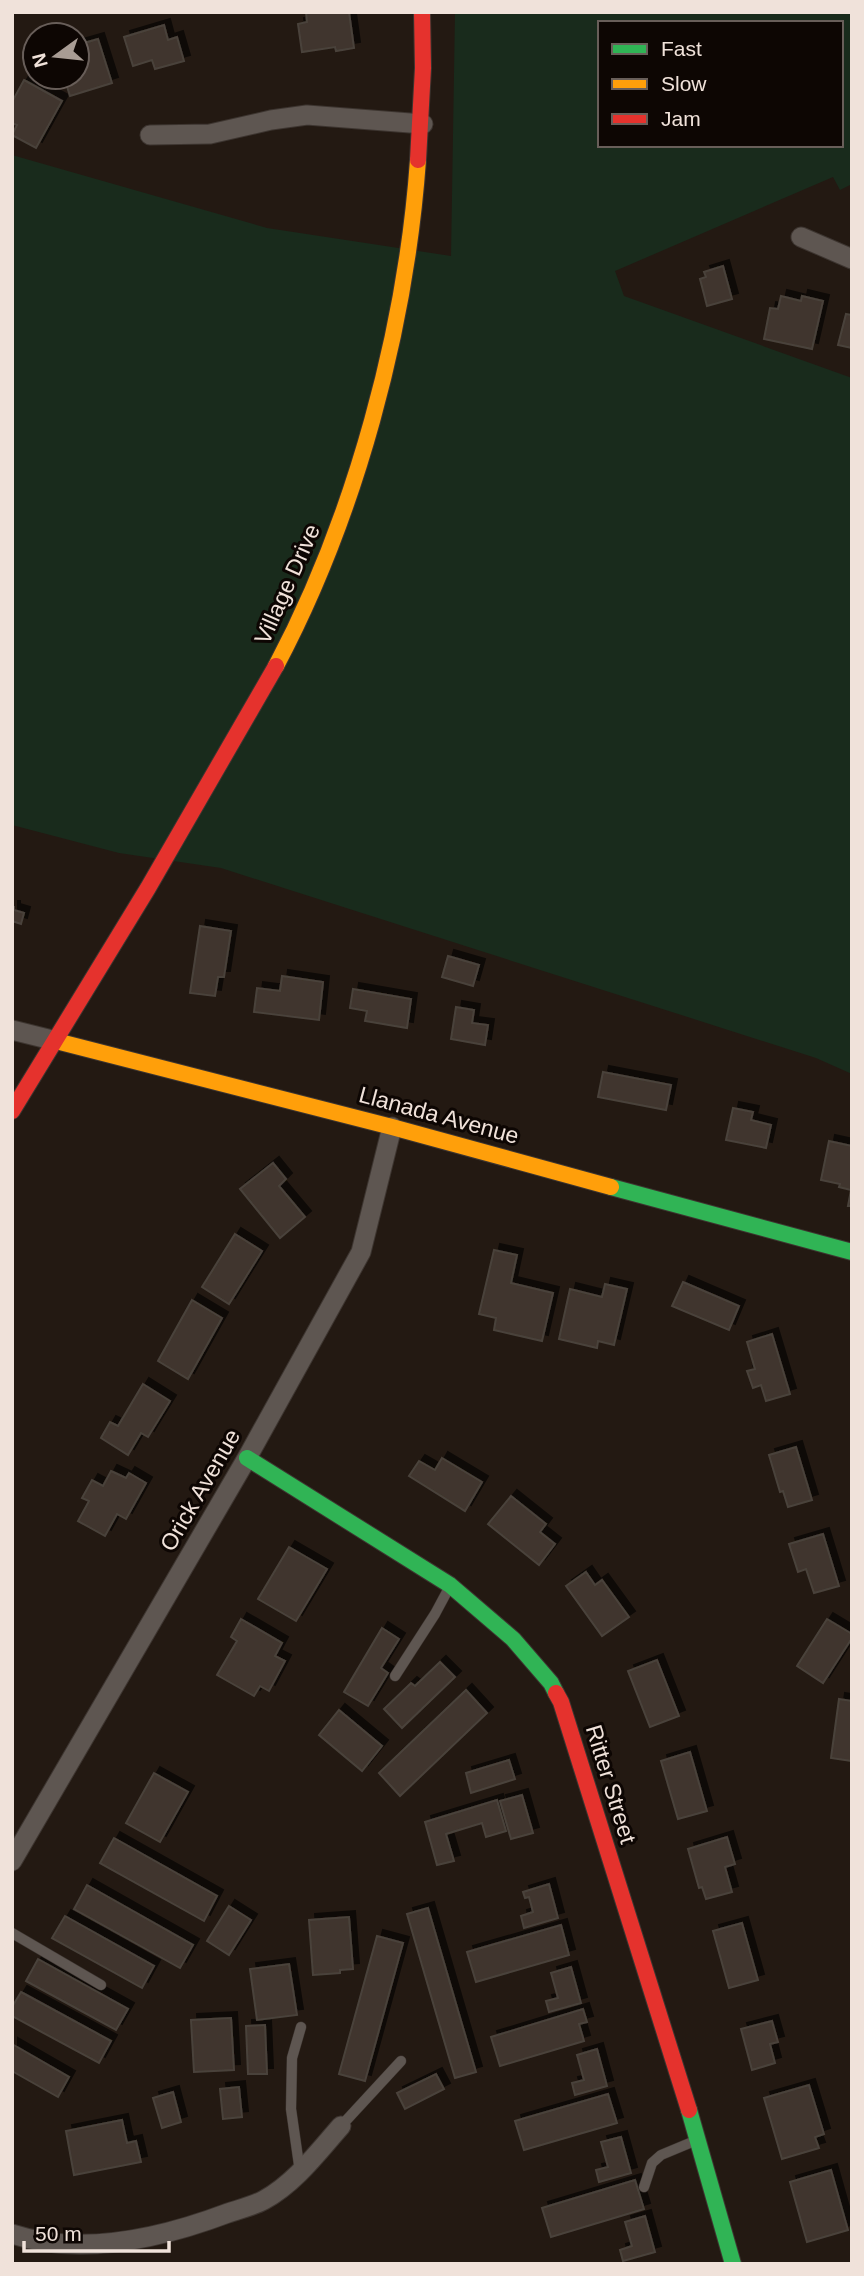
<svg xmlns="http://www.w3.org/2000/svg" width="864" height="2276" font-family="Arial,sans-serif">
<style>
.green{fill:#192b1c;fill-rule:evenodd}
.building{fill:#3f352d;stroke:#4a423b;stroke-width:2;filter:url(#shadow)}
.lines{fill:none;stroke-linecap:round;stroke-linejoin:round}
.lane-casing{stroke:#3d3530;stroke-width:11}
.street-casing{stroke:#3d3530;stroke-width:21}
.fast-casing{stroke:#3d3530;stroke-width:18}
.slow-casing{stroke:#3d3530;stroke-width:18}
.jam-casing{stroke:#3d3530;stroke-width:18}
.lane{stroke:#5e5651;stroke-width:10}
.street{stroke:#5e5651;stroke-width:19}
.fast{stroke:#30b455;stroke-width:16}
.slow{stroke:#ff9f0a;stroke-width:16}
.jam{stroke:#e5322d;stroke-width:16}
.labels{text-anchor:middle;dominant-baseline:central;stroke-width:6;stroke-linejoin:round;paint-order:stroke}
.street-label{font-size:23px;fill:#f0e2da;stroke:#0d0603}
</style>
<defs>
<filter id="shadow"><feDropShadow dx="6" dy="-6" stdDeviation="0" flood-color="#0009"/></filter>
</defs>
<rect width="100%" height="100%" fill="#231912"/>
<path class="green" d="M455,12H852V184L840,190L833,177L615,271L624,296L852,378V1074L816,1058L221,868L119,853L12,825V155L267,228L451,256ZM600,23H841V145H600Z"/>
<g class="building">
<polygon points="306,12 349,12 354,48 336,51 335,47 302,52 298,24 307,22"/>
<polygon points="164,25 168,40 177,37 184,61 155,69 152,60 133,66 124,37"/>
<polygon points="98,39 112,83 70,96 64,77 77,77 77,45"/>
<polygon points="24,80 62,101 36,148 12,135 17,125 12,123 12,102"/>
<polygon points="723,266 732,299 707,306 700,279 706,277 704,272"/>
<polygon points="781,296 801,301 802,296 823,301 812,349 764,339 770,308 778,309"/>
<polygon points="846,314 852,315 852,348 838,345"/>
<polygon points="12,907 14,907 14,910 24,913 21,924 12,921"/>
<polygon points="200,926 231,931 224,977 218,977 215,996 190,993"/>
<polygon points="448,956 479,965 473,986 442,977"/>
<polygon points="282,976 323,982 319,1020 254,1012 257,988 280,991"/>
<polygon points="353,989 411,999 407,1028 365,1021 367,1011 350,1008"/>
<polygon points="456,1007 474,1010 472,1023 488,1025 485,1045 451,1039"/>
<polygon points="603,1072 671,1085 666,1110 598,1097"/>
<polygon points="733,1108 753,1112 751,1120 771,1125 766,1148 726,1140"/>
<polygon points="829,1141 852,1146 852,1206 848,1206 851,1190 839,1187 840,1184 821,1180"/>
<polygon points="273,1163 286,1179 279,1186 305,1217 280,1238 240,1189"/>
<polygon points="235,1234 262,1251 229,1304 202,1287"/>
<polygon points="494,1250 517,1255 511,1283 553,1293 542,1341 494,1330 496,1318 479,1314"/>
<polygon points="683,1282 739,1306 729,1330 672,1306"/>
<polygon points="605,1284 627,1289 614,1345 598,1341 597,1348 559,1339 570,1289 602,1297"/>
<polygon points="192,1300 222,1318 188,1379 158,1361"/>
<polygon points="772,1334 790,1394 766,1401 761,1385 753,1388 747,1371 755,1369 747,1342"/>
<polygon points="143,1384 170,1401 148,1437 141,1433 128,1455 101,1438 110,1422 118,1426"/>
<polygon points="796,1447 812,1500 788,1507 783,1491 780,1492 769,1455"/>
<polygon points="442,1458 482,1482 465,1511 409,1476 419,1461 435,1470"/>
<polygon points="111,1471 126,1478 129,1473 146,1483 126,1519 117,1514 105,1536 78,1521 89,1501 82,1498 92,1480 103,1486"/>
<polygon points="511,1496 546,1524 540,1532 555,1544 539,1565 488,1524"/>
<polygon points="823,1534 839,1586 814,1593 806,1569 798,1572 789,1544"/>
<polygon points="289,1547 327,1569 296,1621 258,1599"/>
<polygon points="586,1572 595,1585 602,1580 629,1617 602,1636 566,1586"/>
<polygon points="241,1619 282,1643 275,1656 285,1661 269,1691 260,1686 254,1696 217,1675 237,1641 231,1637"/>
<polygon points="827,1619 852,1634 852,1638 823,1683 797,1666"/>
<polygon points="382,1628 399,1639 381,1668 388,1673 368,1706 344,1692"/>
<polygon points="657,1660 679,1716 650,1727 628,1671"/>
<polygon points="440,1662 455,1677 402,1728 384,1709 411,1683 415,1686"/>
<polygon points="466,1690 487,1713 400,1796 379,1773"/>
<polygon points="839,1699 852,1701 852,1761 831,1758"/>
<polygon points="339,1710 382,1746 362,1771 319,1735"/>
<polygon points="690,1752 707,1811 678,1819 661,1761"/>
<polygon points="509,1760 515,1779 471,1793 466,1773"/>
<polygon points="154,1773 188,1792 160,1842 126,1823"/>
<polygon points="522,1795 533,1833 511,1839 500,1801"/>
<polygon points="497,1800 506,1831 486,1837 482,1823 446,1834 454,1861 437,1865 425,1822"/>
<polygon points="727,1837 735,1864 725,1867 732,1892 706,1899 702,1887 699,1888 688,1849"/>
<polygon points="114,1838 217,1896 204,1921 100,1863"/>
<polygon points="549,1884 558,1918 524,1928 521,1916 533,1912 529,1897 525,1898 523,1892"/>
<polygon points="87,1885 193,1945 180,1968 74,1909"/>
<polygon points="229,1906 251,1920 229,1955 207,1941"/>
<polygon points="428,1908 476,2072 455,2078 407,1914"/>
<polygon points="65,1916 154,1966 142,1988 52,1938"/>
<polygon points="349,1917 353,1969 340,1970 340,1973 313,1975 309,1920"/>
<polygon points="742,1923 758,1980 729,1988 713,1931"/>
<polygon points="561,1925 569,1955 476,1982 467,1952"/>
<polygon points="377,1936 403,1943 365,2081 339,2074"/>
<polygon points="38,1959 128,2009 116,2030 26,1981"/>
<polygon points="289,1964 297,2015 257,2020 250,1969"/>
<polygon points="571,1967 581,2003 549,2012 546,2001 558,1998 551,1973"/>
<polygon points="21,1992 111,2041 99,2063 12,2016 12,2007"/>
<polygon points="583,2009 587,2022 579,2024 584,2041 500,2066 491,2037"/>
<polygon points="231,2018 234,2070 194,2072 191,2020"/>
<polygon points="772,2021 778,2042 770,2044 775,2063 752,2070 741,2029"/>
<polygon points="265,2025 267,2074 248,2074 246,2026"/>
<polygon points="12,2044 69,2077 58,2097 12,2071"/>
<polygon points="597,2049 607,2086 575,2095 572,2083 584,2080 577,2055"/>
<polygon points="436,2074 444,2089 405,2109 397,2093"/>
<polygon points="809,2085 824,2134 815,2137 819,2148 782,2159 764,2098"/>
<polygon points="239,2087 242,2117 223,2119 220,2089"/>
<polygon points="173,2092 181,2122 162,2128 153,2098"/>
<polygon points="608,2094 617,2123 524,2150 515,2121"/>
<polygon points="122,2120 127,2143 136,2141 141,2162 74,2175 66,2131"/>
<polygon points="621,2137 631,2173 599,2182 596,2170 608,2167 601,2142"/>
<polygon points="831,2170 848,2230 807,2242 790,2182"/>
<polygon points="635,2180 644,2209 551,2237 542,2208"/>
<polygon points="645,2216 655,2252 623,2261 620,2250 632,2246 625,2222"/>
</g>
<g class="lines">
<defs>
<g id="lane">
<polyline points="395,1676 435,1614 450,1586"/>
<polyline points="12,1933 101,1985"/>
<polyline points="341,2126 401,2061"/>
<polyline points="300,2172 291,2109 292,2058 301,2027"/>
<polyline points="644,2187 652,2163 661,2155 697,2140"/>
</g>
<g id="street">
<polyline points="150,135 210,134 271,120 307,115 423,124"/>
<polyline points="801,237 852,259"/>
<polyline points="12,1030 56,1041"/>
<polyline points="12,1861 247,1458 361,1252 392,1127"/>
<path d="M12,2234C82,2257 162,2238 228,2213C240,2209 253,2206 264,2200C295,2183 318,2152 341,2126"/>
</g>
<g id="fast">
<polyline points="611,1187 852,1252"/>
<polyline points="247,1458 450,1585 513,1639 551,1683 556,1693"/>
<polyline points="689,2110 733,2264"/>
</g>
<g id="slow">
<path d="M276,666C355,517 406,329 418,160"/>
<polyline points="56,1041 392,1127 611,1187"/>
</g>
<g id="jam">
<polyline points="418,160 423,68 422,12"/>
<polyline points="12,1111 148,888 276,666"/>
<polyline points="556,1693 561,1702 689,2110"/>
</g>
</defs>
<use href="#lane" class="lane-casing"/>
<use href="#street" class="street-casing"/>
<use href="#fast" class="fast-casing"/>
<use href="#slow" class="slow-casing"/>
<use href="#jam" class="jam-casing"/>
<use href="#lane" class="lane"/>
<use href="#street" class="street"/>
<use href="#fast" class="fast"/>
<use href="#slow" class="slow"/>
<use href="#jam" class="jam"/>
</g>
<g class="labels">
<g class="street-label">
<text transform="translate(287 584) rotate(-66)">Village Drive</text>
<text transform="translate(439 1115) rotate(15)">Llanada Avenue</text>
<text transform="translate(200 1490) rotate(-60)">Orick Avenue</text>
<text transform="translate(611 1784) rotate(73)">Ritter Street</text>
</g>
</g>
<rect width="864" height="2276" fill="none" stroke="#f0e2da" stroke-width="28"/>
<rect x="598" y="21" width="245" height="126" fill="#0d0603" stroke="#685e59" stroke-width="2"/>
<rect x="612" y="44" width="35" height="10" fill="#30b455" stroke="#685e59" stroke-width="2"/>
<text x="661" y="56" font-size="21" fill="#f0e2da">Fast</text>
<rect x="612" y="79" width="35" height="10" fill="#ff9f0a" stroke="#685e59" stroke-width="2"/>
<text x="661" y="91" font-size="21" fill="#f0e2da">Slow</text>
<rect x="612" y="114" width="35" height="10" fill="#e5322d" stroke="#685e59" stroke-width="2"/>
<text x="661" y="126" font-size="21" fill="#f0e2da">Jam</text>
<g transform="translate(56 56) rotate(255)"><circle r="33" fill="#0d0603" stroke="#685e59" stroke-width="2"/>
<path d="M0-5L12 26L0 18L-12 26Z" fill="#a89c94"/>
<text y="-10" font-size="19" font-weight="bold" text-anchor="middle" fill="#f0e2da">N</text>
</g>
<path d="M24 2241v10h145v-10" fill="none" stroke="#f0e2da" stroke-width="3.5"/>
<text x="35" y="2241" font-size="21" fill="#f0e2da" stroke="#0d0603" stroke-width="5" paint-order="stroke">50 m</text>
</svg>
